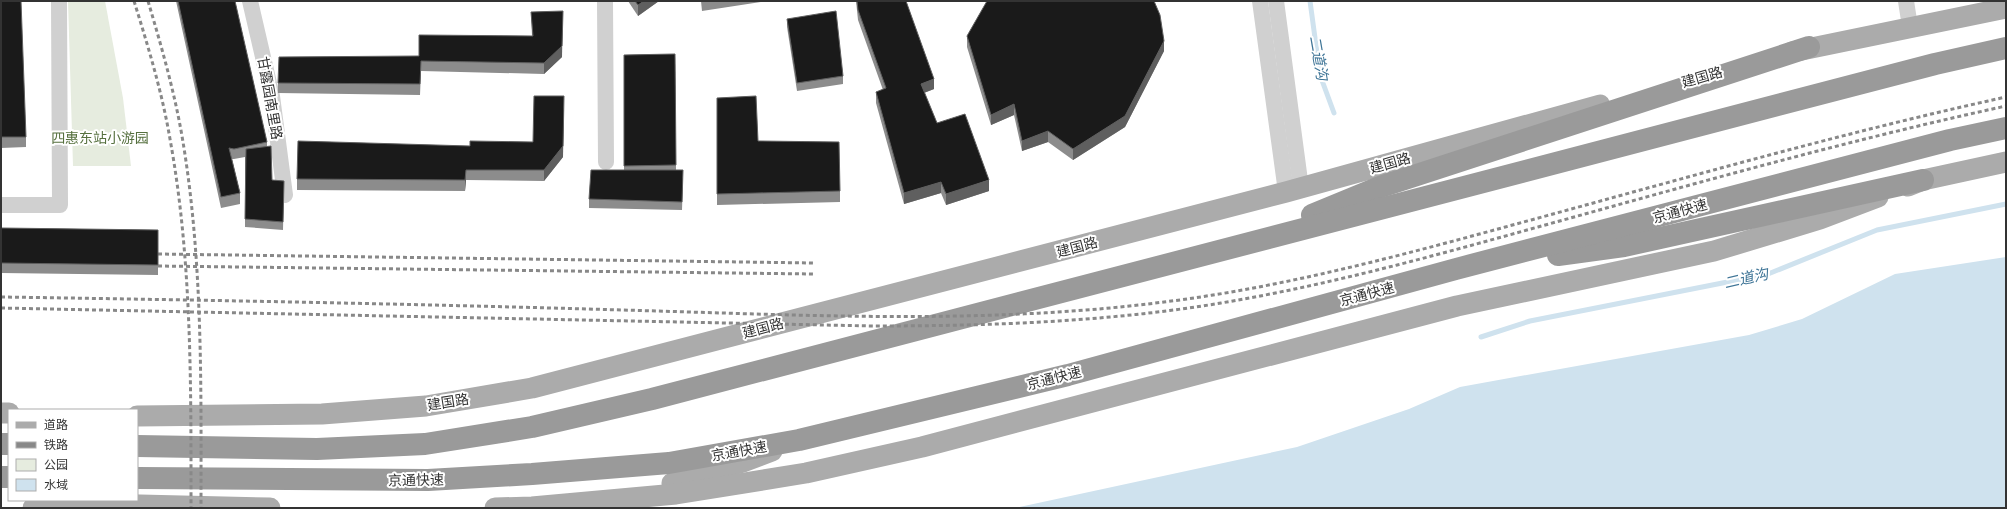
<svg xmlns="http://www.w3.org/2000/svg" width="2007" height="509" font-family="Poppins,'Noto Sans SC',sans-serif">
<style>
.green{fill:#e6ecdf}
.water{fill:#cfe2ee}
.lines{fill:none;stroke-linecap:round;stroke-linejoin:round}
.stream{stroke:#cfe2ee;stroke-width:5}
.minor{stroke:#d0d0d0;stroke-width:16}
.major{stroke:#ababab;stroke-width:21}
.highway{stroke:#9a9a9a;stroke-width:22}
.rail{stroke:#888;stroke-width:3;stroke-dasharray:4 3;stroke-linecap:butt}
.wall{fill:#8c8c8c}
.shaded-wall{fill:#5f5f5f}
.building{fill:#1a1a1a;stroke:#5f5f5f}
.labels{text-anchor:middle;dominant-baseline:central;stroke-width:4;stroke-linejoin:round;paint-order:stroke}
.street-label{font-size:14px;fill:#333;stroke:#fff}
.park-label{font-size:14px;fill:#56703f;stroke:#fff}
.water-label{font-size:15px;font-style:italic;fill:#3f7597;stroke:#fff}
</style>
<rect width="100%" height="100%" fill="#fff"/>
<polygon class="green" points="68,1 105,1 123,98 131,166 73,166"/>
<polygon class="water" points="2006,257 2006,508 1015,508 1297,447 1409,409 1460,387 1749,335 1802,319 1895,274"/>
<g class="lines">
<g class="stream">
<polyline points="1310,1 1320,75 1334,113"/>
<polyline points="1481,337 1530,321 1768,274 1877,230 2006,204"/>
</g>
<g class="minor">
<polyline points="250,1 272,96 285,195"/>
<polyline points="605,1 606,162"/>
<polyline points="1260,1 1286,192"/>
<polyline points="1276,1 1301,188"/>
<polyline points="1906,1 1910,27"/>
<polyline points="1,205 60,205 59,1"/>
</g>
<g class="major">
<polyline points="1792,52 2006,8"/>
<polyline points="1908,186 1923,180 2006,162"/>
<polyline points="1,413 9,413"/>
<polyline points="137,416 322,414 426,406 532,388 1286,192 1600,105"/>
<polyline points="672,483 743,462 772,451"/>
<polyline points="33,508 98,504 270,508"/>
<polyline points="495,508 532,507 676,494 806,473 922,447 1457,306 1714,251 1820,219 1878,197"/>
</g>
<g class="highway">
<polyline points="1312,215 1380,187 1809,47"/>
<polyline points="1558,255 1624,246 1923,180"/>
<polyline points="1,444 9,444"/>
<polyline points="137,446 317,449 425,444 532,427 652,399 1935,64 2006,48"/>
<polyline points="1,477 9,477"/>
<polyline points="137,478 428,480 532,474 669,463 799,440 1068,375 1456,269 1950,140 2006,128"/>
</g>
<g class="rail">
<path d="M134,1C148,46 162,92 170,139C192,260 191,385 191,508"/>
<path d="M148,1C161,45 174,90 182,136C203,259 201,384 201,508"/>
<polyline points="158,254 814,263"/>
<polyline points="158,266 813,274"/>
<path d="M1,297C208,300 416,304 623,310C804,315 984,325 1164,302C1293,286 1417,251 1542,217C1696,175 1850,131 2006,97"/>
<path d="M1,308L873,326C990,326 1106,322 1221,303C1329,285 1433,256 1538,227C1693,184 1849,140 2006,106"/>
</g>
</g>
<g class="wall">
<polygon points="1,1 26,137 26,147 1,148"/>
<polygon points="176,1 235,1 267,142 267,147 272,180 284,181 283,230 245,227 245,157 234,159 232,159 240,193 240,204 221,208"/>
<polygon points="628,1 659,1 638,16"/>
<polygon points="701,1 768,1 702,11"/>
<polygon points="856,1 906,1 934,89 924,93 937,123 989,191 946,205 941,193 904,204 876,103 876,92 883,90 858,20"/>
<polygon points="531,12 562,57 544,74 421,71 420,95 278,93 278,83 532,36"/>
<polygon points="787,19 843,76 843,84 797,91 787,27"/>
<polygon points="967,36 1164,51 1125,127 1073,160 1048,142 1022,151 1014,115 991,125 967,47"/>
<polygon points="675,54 676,170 683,179 682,210 589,208 589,199 624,170 624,55"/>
<polygon points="717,98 758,141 840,191 840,202 717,205"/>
<polygon points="470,141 563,157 544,181 466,180 465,191 297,190 297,179 470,146"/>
<polygon points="1,228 158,230 158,275 1,273"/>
</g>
<g class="shaded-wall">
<polygon points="644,1 659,1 638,16 638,5"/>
<polygon points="563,11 562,57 544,74 544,63"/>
<polygon points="1164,41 1164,51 1125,127 1073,160 1073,149"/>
<polygon points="934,79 934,89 921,94 921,84"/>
<polygon points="1014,104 1014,115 991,125 991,115"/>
<polygon points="564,107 563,157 544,181 544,170"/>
<polygon points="1048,131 1048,142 1022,151 1022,141"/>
<polygon points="466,170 466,180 465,191 465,180"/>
<polygon points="989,180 989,191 946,205 946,194"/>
<polygon points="941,182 941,193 904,204 904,193"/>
</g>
<g class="building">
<polygon points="1,1 21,1 26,137 1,137"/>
<polygon points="178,1 235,1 267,142 234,149 229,148 240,193 221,197"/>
<polygon points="635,1 644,1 638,5"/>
<polygon points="857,1 906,1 934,79 921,84 937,123 965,114 989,180 946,194 941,182 904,193 876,92 886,88 858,10"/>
<polygon points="987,1 1154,1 1160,15 1164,41 1125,116 1073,149 1048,131 1022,141 1014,104 991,115 967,36"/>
<polygon points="563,11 562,46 544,63 421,61 420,84 278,83 279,57 419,56 419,35 533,36 531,12"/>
<polygon points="836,11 843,76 797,83 787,19"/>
<polygon points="675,54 676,165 624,166 624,55"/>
<polygon points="534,96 564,96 563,146 544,170 466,170 465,180 297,179 298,141 470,146 470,141 533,142"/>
<polygon points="756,96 758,141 839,142 840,191 717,194 717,98"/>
<polygon points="271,146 272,180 284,181 283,222 245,219 246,149"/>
<polygon points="591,170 683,170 682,202 589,199"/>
<polygon points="1,228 158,230 158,265 1,263"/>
</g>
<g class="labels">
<g class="street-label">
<text transform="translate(1702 77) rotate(-16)">建国路</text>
<text transform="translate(270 98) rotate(80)">甘露园南里路</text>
<text transform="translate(1390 163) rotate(-16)">建国路</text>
<text transform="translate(1680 211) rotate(-15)">京通快速</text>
<text transform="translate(1077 247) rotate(-15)">建国路</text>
<text transform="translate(1367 294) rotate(-15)">京通快速</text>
<text transform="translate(763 328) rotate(-15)">建国路</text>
<text transform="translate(1054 378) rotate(-14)">京通快速</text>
<text transform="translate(448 402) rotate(-9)">建国路</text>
<text transform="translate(739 451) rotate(-10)">京通快速</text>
<text transform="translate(416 480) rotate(-1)">京通快速</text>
</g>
<g class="park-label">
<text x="100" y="138">四惠东站小游园</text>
</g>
<g class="water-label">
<text transform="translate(1319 58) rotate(80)">二道沟</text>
<text transform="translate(1746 278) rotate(-13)">二道沟</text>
</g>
</g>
<rect width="2007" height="509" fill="none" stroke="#333333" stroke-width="4"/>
<rect x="8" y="409" width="130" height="92" fill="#ffffff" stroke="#adadad"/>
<rect x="16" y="422" width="20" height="6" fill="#ababab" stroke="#adadad"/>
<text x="44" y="429" font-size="12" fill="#333333">道路</text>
<rect x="16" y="442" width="20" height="6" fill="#888888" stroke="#adadad"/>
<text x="44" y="449" font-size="12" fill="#333333">铁路</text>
<rect x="16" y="459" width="20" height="12" fill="#e6ecdf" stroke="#adadad"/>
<text x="44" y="469" font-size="12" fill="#333333">公园</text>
<rect x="16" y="479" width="20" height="12" fill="#cfe2ee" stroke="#adadad"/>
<text x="44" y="489" font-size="12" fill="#333333">水域</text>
</svg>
